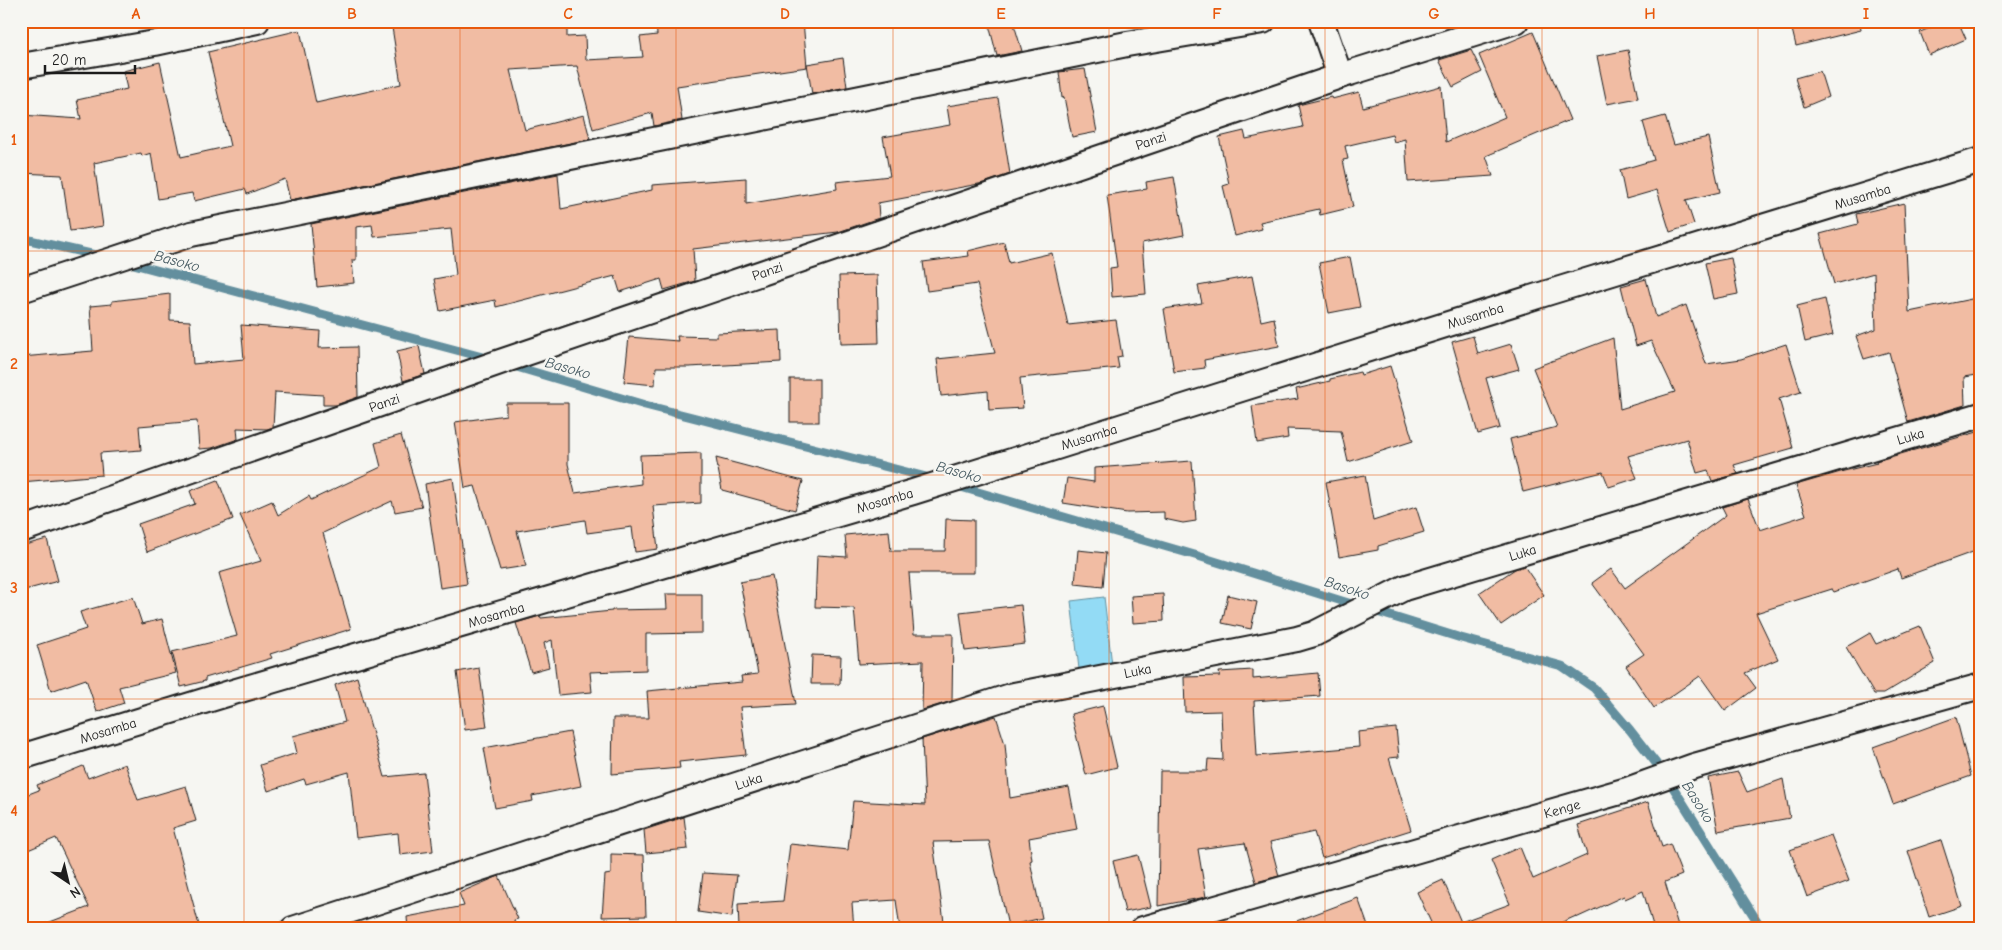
<svg xmlns="http://www.w3.org/2000/svg" width="2002" height="950" font-family="'Comic Neue',sans-serif">
<style>
.water{fill:#93dbf5;stroke:#638f9e}
.lines{fill:none;stroke-linecap:round;stroke-linejoin:round}
.stream{stroke:#638f9e;stroke-width:9}
.building{fill:#f1bca3;stroke:#1c1c1c}
.minor-casing{stroke:#1c1c1c;stroke-width:28}
.minor{stroke:#f6f6f2;stroke-width:24}
.grid{fill:none;stroke:#e8590c;stroke-width:1;stroke-opacity:0.55}
.labels{text-anchor:middle;dominant-baseline:central;stroke-width:5;stroke-linejoin:round;paint-order:stroke}
.street-label{font-size:14px;fill:#1c1c1c;stroke:#f6f6f2}
.water-label{font-size:15px;font-style:italic;fill:#40555d;stroke:#f6f6f2}
.neatline{fill:none;stroke:#e8590c;stroke-width:2}
.grid-label{font-size:16px;text-anchor:middle;font-weight:bold;fill:#e8590c}
</style>
<rect width="100%" height="100%" fill="#f6f6f2"/>
<filter id="ink" filterUnits="userSpaceOnUse"><feTurbulence type="fractalNoise" baseFrequency=".02" numOctaves="2"/><feDisplacementMap in="SourceGraphic" scale="10" xChannelSelector="R" yChannelSelector="G"/><feConvolveMatrix kernelMatrix="1 2 1 2 8 2 1 2 1" color-interpolation-filters="sRGB"/></filter>
<g filter="url(#ink)">
<polygon class="water" points="1104,597 1112,665 1079,669 1071,601"/>
<g class="lines">
<g class="stream">
<polyline points="21,238 104,257"/>
<polyline points="126,262 490,359"/>
<polyline points="510,365 645,405 934,479"/>
<polyline points="954,485 1198,556 1358,606"/>
<polyline points="1371,610 1461,638 1562,666 1594,688 1630,730 1666,776 1762,929"/>
</g>
</g>
<g class="building">
<polygon points="391,21 567,21 567,37 585,36 586,60 643,57 640,37 657,35 656,21 803,21 807,67 677,86 682,120 654,126 652,113 593,129 577,66 510,70 525,130 584,115 590,139 290,200 285,179 247,194 245,189 194,201 192,193 158,199 151,153 142,156 141,153 94,163 103,226 70,231 62,175 21,173 21,115 81,119 77,100 127,89 123,71 160,62 181,157 230,146 208,52 300,30 316,103 401,84"/>
<polygon points="988,21 1013,21 1022,51 997,56"/>
<polygon points="1790,21 1860,21 1861,30 1796,46"/>
<polygon points="1948,21 1958,21 1966,39 1929,55 1920,32"/>
<polygon points="1533,32 1570,120 1486,156 1493,176 1408,182 1405,139 1394,142 1392,135 1345,146 1348,159 1343,160 1353,207 1320,215 1319,209 1260,222 1262,229 1235,236 1223,186 1229,184 1219,137 1244,131 1246,139 1303,127 1298,105 1331,97 1332,99 1359,92 1363,107 1441,86 1446,142 1505,117 1479,55"/>
<polygon points="1471,50 1482,72 1453,87 1439,60"/>
<polygon points="1628,50 1638,98 1607,104 1597,56"/>
<polygon points="843,58 847,87 812,94 807,64"/>
<polygon points="1085,69 1097,132 1072,137 1064,97 1062,98 1059,72"/>
<polygon points="1820,71 1828,97 1804,107 1795,78"/>
<polygon points="998,98 1010,174 984,183 878,203 879,218 838,232 693,249 695,281 664,290 661,279 620,292 615,276 496,307 495,300 440,311 434,279 456,275 451,229 374,237 372,225 356,227 356,260 352,260 354,283 317,287 311,224 558,174 561,209 652,190 652,185 746,178 746,204 837,189 836,182 890,176 883,137 950,125 947,106"/>
<polygon points="1665,116 1674,145 1708,137 1720,192 1686,200 1694,224 1670,232 1657,190 1626,199 1620,170 1654,160 1643,122"/>
<polygon points="1174,177 1184,235 1142,243 1146,294 1112,297 1110,268 1117,267 1107,195 1147,189 1146,182"/>
<polygon points="1904,203 1909,312 1981,297 1981,374 1964,377 1965,405 1908,422 1889,352 1864,359 1856,336 1876,329 1874,273 1834,284 1820,234 1858,224 1856,214"/>
<polygon points="1004,242 1009,263 1052,253 1068,325 1116,320 1122,356 1117,357 1119,368 1020,378 1023,408 989,410 988,391 941,396 937,359 995,353 977,284 927,291 923,262 969,256 968,251"/>
<polygon points="1350,257 1360,307 1329,313 1319,263"/>
<polygon points="1731,258 1738,294 1713,299 1705,263"/>
<polygon points="877,275 879,343 841,344 839,276"/>
<polygon points="1252,276 1261,321 1274,318 1279,346 1204,360 1205,368 1174,372 1164,309 1202,303 1198,286"/>
<polygon points="1646,279 1656,317 1686,305 1706,364 1741,359 1786,344 1801,392 1779,399 1793,448 1734,465 1738,474 1712,481 1708,470 1697,473 1687,439 1628,456 1637,478 1609,487 1603,472 1523,492 1510,439 1557,427 1533,368 1613,338 1620,409 1675,392 1651,341 1636,346 1621,286"/>
<polygon points="170,294 170,320 190,321 193,364 244,359 241,325 320,331 319,348 357,347 358,397 336,405 323,405 323,395 275,392 273,427 267,429 237,428 238,439 212,448 199,449 197,421 139,426 141,450 100,453 102,475 21,482 21,357 93,351 90,306 112,304 112,301"/>
<polygon points="1825,299 1833,335 1805,342 1797,306"/>
<polygon points="780,330 781,362 689,367 656,367 655,385 624,382 629,337 678,341 677,336 717,337 717,333"/>
<polygon points="1473,336 1478,354 1511,344 1519,369 1486,378 1500,428 1478,434 1452,342"/>
<polygon points="419,346 425,374 403,381 397,351"/>
<polygon points="1390,366 1413,441 1348,462 1341,431 1287,429 1288,438 1257,443 1252,406 1298,399 1296,389 1330,381 1330,379 1360,372 1361,375"/>
<rect x="790" y="379" width="29" height="43"/>
<polygon points="506,403 568,403 568,464 575,493 641,484 640,455 701,453 701,503 653,506 658,549 635,552 632,527 587,533 585,520 517,531 526,566 500,570 475,486 465,488 455,422 506,415"/>
<polygon points="1981,431 1981,549 1901,578 1898,569 1834,592 1832,589 1756,613 1778,659 1745,673 1756,688 1725,711 1700,676 1654,708 1626,666 1644,654 1592,583 1611,569 1625,588 1726,515 1722,507 1748,499 1760,530 1806,515 1796,485 1844,471 1877,463 1876,461"/>
<polygon points="401,435 422,507 395,512 392,501 323,533 351,629 270,654 272,658 205,678 205,681 181,687 172,652 237,636 219,573 261,561 240,515 272,501 278,515 309,496 311,500 381,467 375,443"/>
<polygon points="716,458 803,481 795,510 722,490"/>
<polygon points="1192,461 1196,521 1183,523 1164,519 1164,512 1127,513 1063,503 1067,478 1094,482 1094,468"/>
<polygon points="1365,475 1373,521 1416,507 1424,532 1378,546 1378,550 1339,557 1326,482"/>
<polygon points="453,478 467,584 440,588 425,484"/>
<polygon points="218,480 233,519 147,552 138,524 195,504 190,491"/>
<polygon points="946,519 974,520 974,573 909,573 914,634 953,634 952,701 922,710 923,661 859,664 854,608 815,607 817,555 847,557 845,535 889,531 891,551 945,551"/>
<polygon points="47,539 58,581 21,591 21,546"/>
<polygon points="1078,550 1106,553 1103,587 1075,584"/>
<polygon points="1524,566 1544,595 1501,625 1479,593 1515,569"/>
<polygon points="772,576 796,704 740,707 746,755 679,762 680,768 612,774 613,718 649,718 647,691 742,682 741,676 758,674 740,582"/>
<polygon points="666,594 702,594 702,633 646,634 646,670 590,672 592,692 558,695 552,640 544,643 549,667 531,672 516,623 540,616 541,618 612,611 612,610 667,609"/>
<polygon points="1163,594 1164,621 1133,623 1131,596"/>
<polygon points="1228,595 1257,602 1251,629 1222,623"/>
<polygon points="133,597 142,624 162,619 176,673 119,687 124,703 97,712 86,679 51,691 37,645 86,629 80,612"/>
<polygon points="1021,605 1025,644 965,651 960,612"/>
<polygon points="1920,626 1935,663 1883,694 1874,694 1846,647 1870,633 1876,644"/>
<polygon points="812,655 841,656 840,684 811,684"/>
<polygon points="479,668 487,727 465,730 457,672"/>
<polygon points="1253,670 1253,679 1318,673 1320,696 1254,701 1257,756 1359,747 1358,732 1396,728 1399,757 1389,758 1411,830 1322,858 1314,832 1270,842 1279,876 1256,882 1245,843 1198,849 1206,897 1158,906 1160,771 1207,771 1208,759 1223,760 1221,711 1185,712 1184,677 1220,676 1219,672"/>
<polygon points="357,677 385,777 424,773 433,851 400,855 398,833 356,838 349,772 306,784 304,779 268,791 260,765 297,753 293,736 345,722 335,685"/>
<polygon points="1103,706 1117,767 1086,775 1071,714"/>
<polygon points="996,716 1005,744 1010,798 1069,787 1077,829 1029,838 1032,860 1030,861 1042,918 1008,926 989,841 933,842 945,929 900,929 896,900 852,903 854,929 739,929 738,904 783,901 790,844 848,850 853,801 925,805 922,739"/>
<polygon points="1956,717 1971,776 1893,804 1873,747"/>
<polygon points="570,732 581,786 532,796 533,801 495,808 484,748"/>
<polygon points="125,764 138,800 186,786 196,821 173,828 200,929 37,929 37,927 89,907 56,838 21,853 21,797 39,790 37,785 83,766 88,778"/>
<polygon points="1738,772 1747,792 1783,779 1790,818 1718,831 1708,778"/>
<polygon points="1648,802 1662,847 1670,844 1682,875 1665,882 1679,929 1654,929 1643,891 1625,899 1624,896 1576,918 1576,916 1547,929 1434,929 1417,892 1443,880 1461,922 1510,904 1491,860 1520,847 1533,879 1587,855 1578,825"/>
<polygon points="684,817 688,849 646,853 644,830"/>
<polygon points="1831,835 1849,881 1807,897 1790,850"/>
<polygon points="1941,840 1962,906 1929,917 1908,851"/>
<polygon points="611,854 644,855 646,916 602,917 605,875 611,874"/>
<polygon points="1138,855 1151,907 1125,912 1113,861"/>
<polygon points="703,873 737,875 732,917 698,912"/>
<polygon points="499,876 518,919 514,920 516,929 408,929 407,917 464,906 459,893"/>
<polygon points="1358,898 1369,929 1284,929 1283,926"/>
</g>
<g class="lines">
<defs>
<g id="minor">
<polyline points="1321,21 1340,76"/>
<polyline points="21,66 155,43 257,21"/>
<polyline points="21,290 191,234 1127,44 1263,21"/>
<path id="s1" d="M21,530L500,362L1340,76L1516,21"/>
<path id="s2" d="M21,757L230,693L913,492L1547,293L1981,160"/>
<path id="s3" d="M293,929L1014,695L1297,639L1314,634L1404,588L1981,415"/>
<path id="s4" d="M1143,929L1627,790L1694,766L1981,686"/>
</g>
</defs>
<use href="#minor" class="minor-casing"/>
<use href="#minor" class="minor"/>
</g>
</g>
<path class="grid" d="M244,21V929M460,21V929M676,21V929M893,21V929M1109,21V929M1325,21V929M1542,21V929M1758,21V929M21,251H1981M21,475H1981M21,699H1981"/>
<g class="labels">
<g class="street-label">
<text stroke="none"><textPath href="#s1" startOffset="1195">Panzi</textPath></text>
<text stroke="none"><textPath href="#s2" startOffset="1925">Musamba</textPath></text>
<text stroke="none"><textPath href="#s1" startOffset="790">Panzi</textPath></text>
<text stroke="none"><textPath href="#s2" startOffset="1520">Musamba</textPath></text>
<text stroke="none"><textPath href="#s1" startOffset="385">Panzi</textPath></text>
<text stroke="none"><textPath href="#s3" startOffset="1694">Luka</textPath></text>
<text stroke="none"><textPath href="#s2" startOffset="1115">Musamba</textPath></text>
<text stroke="none"><textPath href="#s2" startOffset="901">Mosamba</textPath></text>
<text stroke="none"><textPath href="#s3" startOffset="1289">Luka</textPath></text>
<text stroke="none"><textPath href="#s2" startOffset="496">Mosamba</textPath></text>
<text stroke="none"><textPath href="#s3" startOffset="884">Luka</textPath></text>
<text stroke="none"><textPath href="#s2" startOffset="91">Mosamba</textPath></text>
<text stroke="none"><textPath href="#s3" startOffset="479">Luka</textPath></text>
<text stroke="none"><textPath href="#s4" startOffset="436">Kenge</textPath></text>
</g>
<g class="water-label">
<text transform="translate(177 261) rotate(15)">Basoko</text>
<text transform="translate(568 368) rotate(16)">Basoko</text>
<text transform="translate(959 472) rotate(16)">Basoko</text>
<text transform="translate(1347 588) rotate(18)">Basoko</text>
<text transform="translate(1698 802) rotate(58)">Basoko</text>
</g>
</g>
<rect width="2002" height="950" fill="none" stroke="#f6f6f2" stroke-width="55"/>
<g transform="translate(68 882) rotate(145)" stroke="#f6f6f2" stroke-width="4" paint-order="stroke">
<path d="M0-4L9 19L0 12L-9 19Z" fill="#1c1c1c"/>
<text y="-8" font-size="14" font-weight="bold" text-anchor="middle" fill="#1c1c1c">N</text>
</g>
<path d="M45 65v8h90v-8" fill="none" stroke="#1c1c1c" stroke-width="2.5"/>
<text x="52" y="65" font-size="15" fill="#1c1c1c" stroke="#f6f6f2" stroke-width="4" paint-order="stroke">20 m</text>
<rect x="28" y="28" width="1946" height="894" class="neatline"/>
<g class="grid-label">
<text x="136" y="19">A</text>
<text x="352" y="19">B</text>
<text x="568" y="19">C</text>
<text x="785" y="19">D</text>
<text x="1001" y="19">E</text>
<text x="1217" y="19">F</text>
<text x="1434" y="19">G</text>
<text x="1650" y="19">H</text>
<text x="1866" y="19">I</text>
<text x="14" y="145">1</text>
<text x="14" y="369">2</text>
<text x="14" y="593">3</text>
<text x="14" y="816">4</text>
</g>
</svg>
